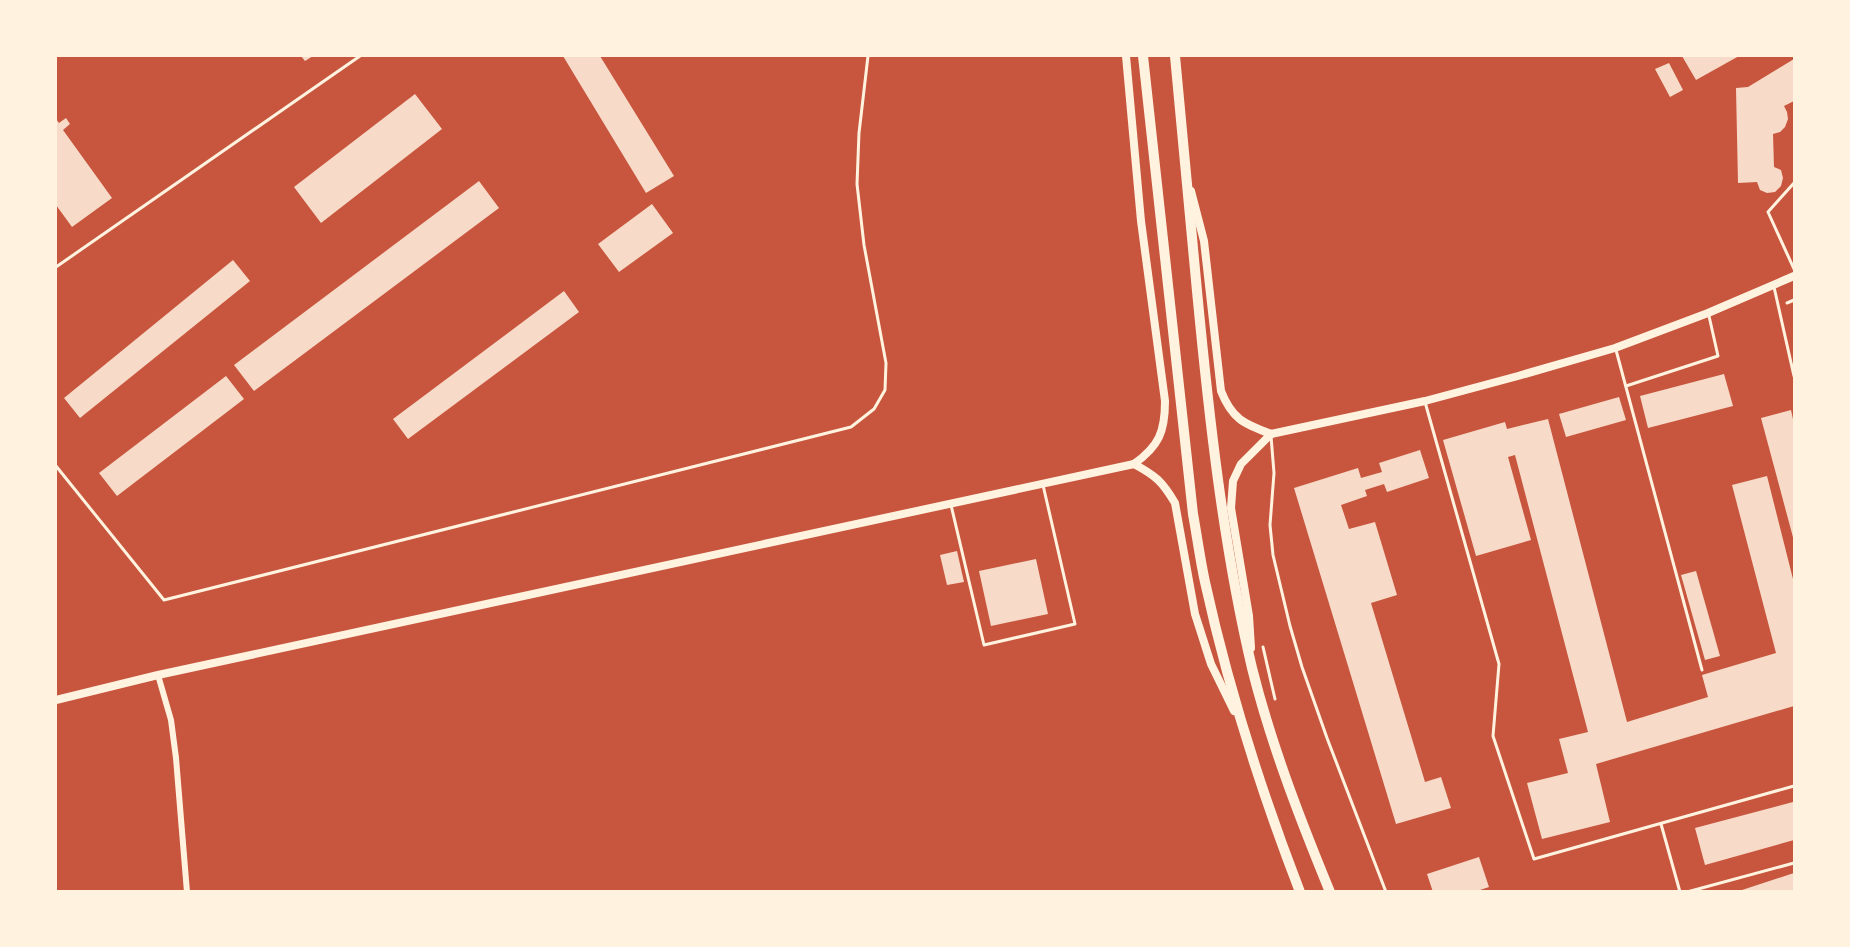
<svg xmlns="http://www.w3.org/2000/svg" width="1850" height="947" font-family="'Times New Roman',serif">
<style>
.building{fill:#f7dbc8}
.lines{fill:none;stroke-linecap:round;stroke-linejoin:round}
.path{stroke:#fff3e0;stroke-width:3}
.service{stroke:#fff3e0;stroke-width:3}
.minor{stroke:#fff3e0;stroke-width:6}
.tertiary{stroke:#fff3e0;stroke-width:8}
.trunk{stroke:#fff3e0;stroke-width:10}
</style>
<rect width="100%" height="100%" fill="#c8553d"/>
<g class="building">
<polygon points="301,56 313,56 305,61"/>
<polygon points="563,56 600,56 674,176 646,193"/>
<polygon points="1682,56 1739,56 1696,80"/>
<polygon points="1794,59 1794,101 1784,106 1787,112 1788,119 1785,127 1780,132 1773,134 1774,167 1781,170 1783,178 1781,186 1775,192 1767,193 1760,190 1757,182 1738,183 1736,88 1748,87"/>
<polygon points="1669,63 1683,90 1670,97 1655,69"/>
<polygon points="415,94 442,129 321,223 294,187"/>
<polygon points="66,118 70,124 63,130 112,198 72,227 56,205 56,119 59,123"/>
<polygon points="479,181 499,208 254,391 234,365"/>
<polygon points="652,204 673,233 619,272 598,244"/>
<polygon points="233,260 250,281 80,418 64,398"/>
<polygon points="564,291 579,312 408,439 393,419"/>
<polygon points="1724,374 1733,406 1648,428 1640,396"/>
<polygon points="226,376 244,399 117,496 99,473"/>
<polygon points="1619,397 1626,420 1566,437 1559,414"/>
<polygon points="1791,410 1794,424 1794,541 1761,418"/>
<polygon points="1548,419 1627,722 1708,697 1702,675 1776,653 1732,485 1767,476 1794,583 1794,706 1596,764 1610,822 1542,839 1527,783 1568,773 1559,739 1588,732 1515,455 1508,457 1531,540 1476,556 1443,440 1505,422 1507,429"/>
<polygon points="1420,450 1429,478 1387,492 1384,484 1365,490 1367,496 1341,505 1349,529 1375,522 1397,595 1371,603 1425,782 1441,777 1451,808 1396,824 1294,488 1358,468 1361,478 1382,472 1379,463"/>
<polygon points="957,551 964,582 947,585 940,555"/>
<polygon points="1036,559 1048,614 991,626 979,571"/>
<polygon points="1696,571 1720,656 1705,660 1681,575"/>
<polygon points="1793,802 1794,840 1705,865 1695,828"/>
<polygon points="1479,857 1489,887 1474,892 1433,892 1427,874"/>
<polygon points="1794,873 1794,892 1739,892 1739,891"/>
</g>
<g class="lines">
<g class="path">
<polyline points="1787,303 1794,300"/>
<polyline points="1263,647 1275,699"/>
</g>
<g class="service">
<polyline points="1794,183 1768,212 1794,269"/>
<polyline points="56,267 360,56"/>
<polyline points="1774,287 1794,376"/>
<polyline points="1616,350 1702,670"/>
<polyline points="1626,386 1718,356 1709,316"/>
<polyline points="1425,402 1499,664 1493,736 1534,859 1794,786"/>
<polyline points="1271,436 1274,473 1270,525 1273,555 1290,626 1302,667 1327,738 1386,892"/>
<polyline points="56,466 164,600 851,427 874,409 885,390 886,363 864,245 857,184 859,133 868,56"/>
<polyline points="951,505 984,645 1075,624 1043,485"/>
<polyline points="1661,824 1680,892"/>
<polyline points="1687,892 1794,863"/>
</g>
<polyline class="minor" points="158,675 171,720 176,758 187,892"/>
<g class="tertiary">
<path d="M1191,191L1204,241L1221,391C1232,419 1244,424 1271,434"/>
<polyline points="1271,434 1425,401 1518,376 1615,348 1708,313 1794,276"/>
<path d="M1134,464C1156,476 1162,481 1175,503L1195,614L1211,664L1234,711"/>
<polyline points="1251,648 1249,616 1231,508 1233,481 1241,464 1271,434"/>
<path d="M56,700L158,675L1134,464C1159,446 1165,432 1165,401L1141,221L1126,56"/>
</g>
<g class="trunk">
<path d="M1143,56L1193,514C1197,536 1200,559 1205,582C1228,687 1261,791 1300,892"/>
<path d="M1175,56C1182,134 1190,212 1197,291C1209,417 1223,545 1252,668C1271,744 1300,819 1330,892"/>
</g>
</g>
<rect width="1850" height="947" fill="none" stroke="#fff3e0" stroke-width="114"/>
</svg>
